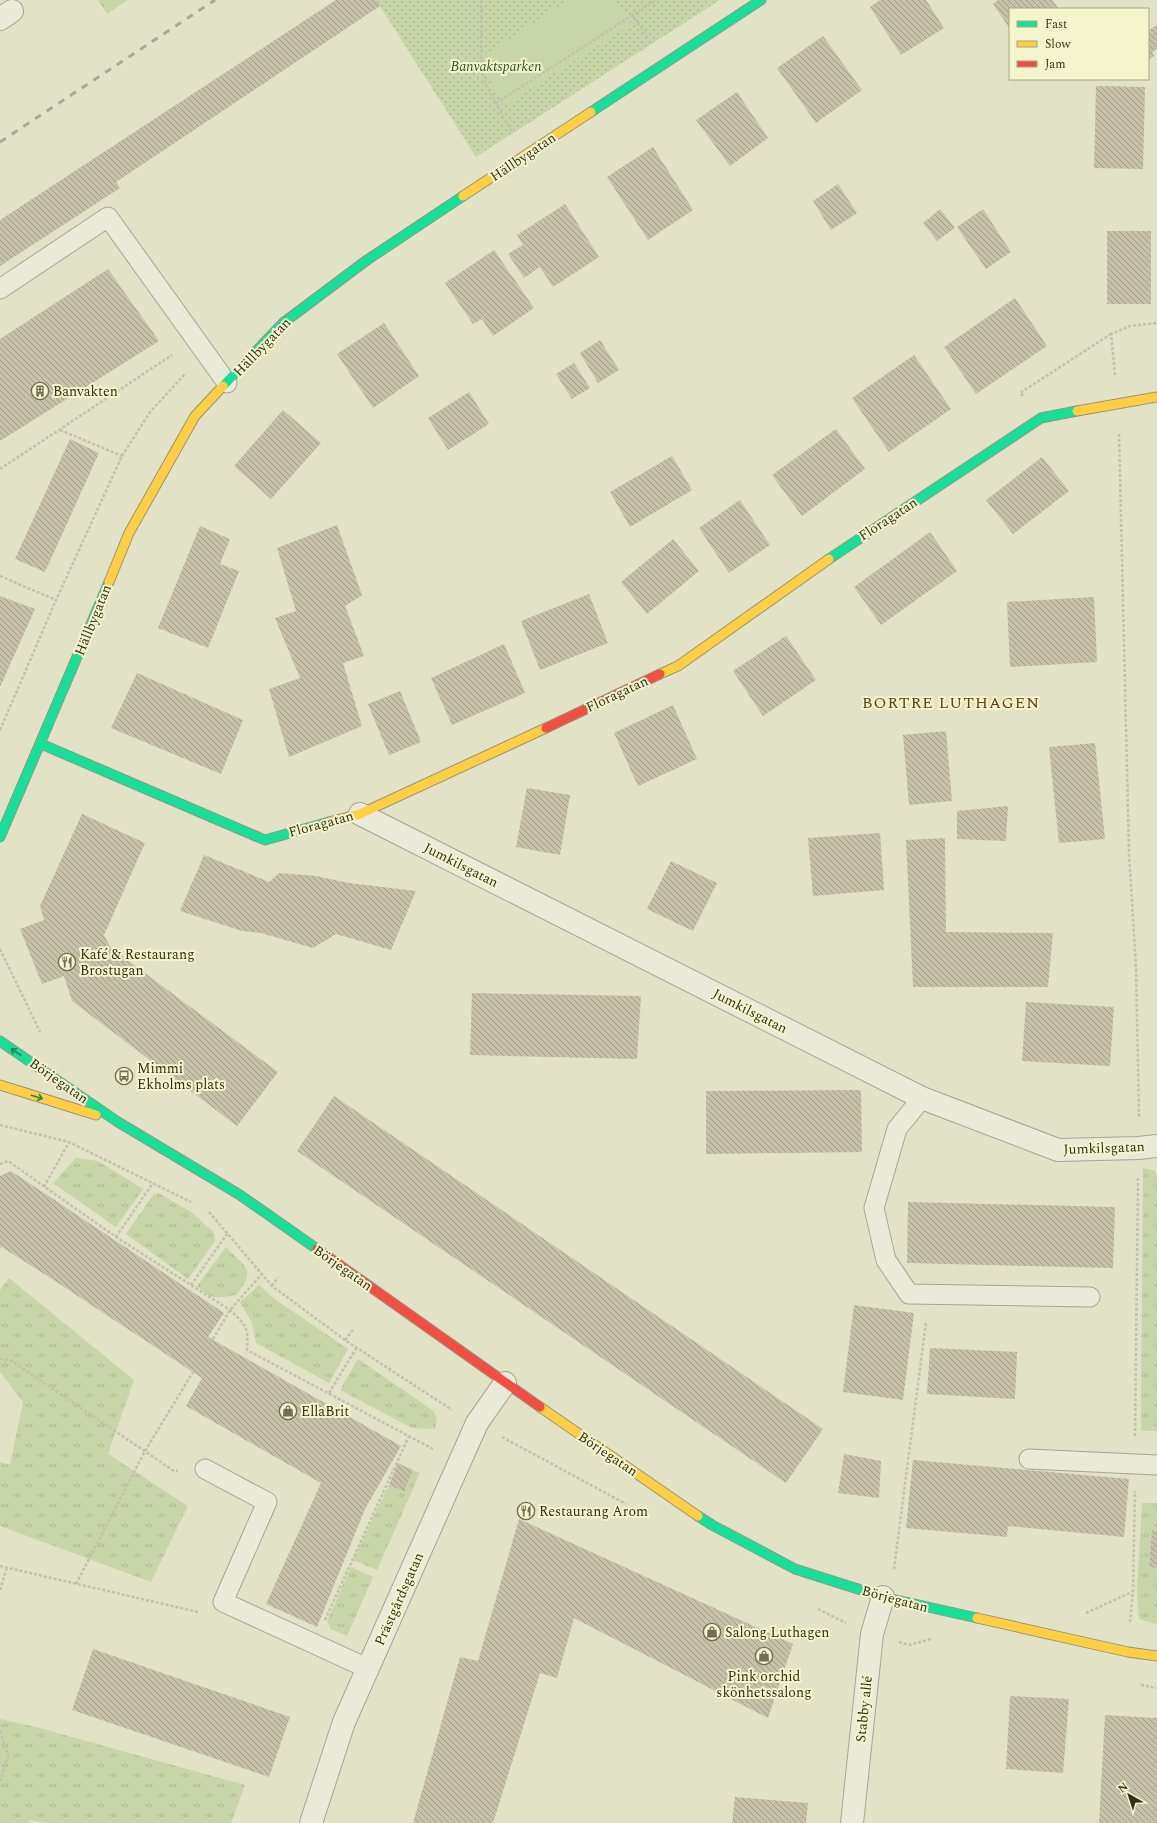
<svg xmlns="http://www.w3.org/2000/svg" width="1157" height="1823" font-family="Spectral,serif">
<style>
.grass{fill:url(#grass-tufts)}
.park{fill:url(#park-dots)}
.garden{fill:#c8d5a9}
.building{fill:url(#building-back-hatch)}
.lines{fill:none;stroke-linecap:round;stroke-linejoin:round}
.lane-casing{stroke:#a6a591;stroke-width:21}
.street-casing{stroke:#a6a591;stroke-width:24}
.fast-casing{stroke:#969481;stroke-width:11}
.slow-casing{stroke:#969481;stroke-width:11}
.jam-casing{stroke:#969481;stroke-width:11}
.path{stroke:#c2c1b1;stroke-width:2.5;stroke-dasharray:3 2;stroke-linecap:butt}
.lane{stroke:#eaead9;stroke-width:19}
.street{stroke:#eaead9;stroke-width:22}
.fast{stroke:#16e098;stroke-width:9}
.slow{stroke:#ffcf43;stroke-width:9}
.jam{stroke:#f24e42;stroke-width:9}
.rail{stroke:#a9a89a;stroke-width:3;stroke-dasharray:7 7;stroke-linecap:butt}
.oneway{stroke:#267e53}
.labels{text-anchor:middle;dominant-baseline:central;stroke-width:4;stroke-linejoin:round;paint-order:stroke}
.park-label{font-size:14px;font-style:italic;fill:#365021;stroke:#f4f5cc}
.street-label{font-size:14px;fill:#342e1b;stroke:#f4f5cc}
.poi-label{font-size:14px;fill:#342e1b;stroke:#f4f5cc;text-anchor:start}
.quarter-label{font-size:16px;letter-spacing:1px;fill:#603e1a;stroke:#f4f5cc}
</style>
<defs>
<pattern id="grass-tufts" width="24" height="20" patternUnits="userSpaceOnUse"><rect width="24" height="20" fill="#c8d5a9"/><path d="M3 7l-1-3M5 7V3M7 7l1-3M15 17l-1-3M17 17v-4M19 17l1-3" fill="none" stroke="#acb791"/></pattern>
<pattern id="park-dots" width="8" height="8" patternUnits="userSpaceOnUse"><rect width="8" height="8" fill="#c8d5a9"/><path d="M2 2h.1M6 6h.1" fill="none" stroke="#acb791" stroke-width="1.8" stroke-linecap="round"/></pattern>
<pattern id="building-back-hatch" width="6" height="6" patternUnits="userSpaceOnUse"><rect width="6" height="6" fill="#c6c1a8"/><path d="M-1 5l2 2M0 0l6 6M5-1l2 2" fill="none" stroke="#a29d88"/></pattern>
</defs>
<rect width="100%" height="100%" fill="#e2e2c7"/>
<g class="grass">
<polygon points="98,0 128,0 107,14"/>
<polygon points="76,1158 98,1161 143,1189 116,1227 53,1183"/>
<polygon points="1143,1168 1155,1171 1157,1177 1157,1431 1141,1431"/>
<polygon points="158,1193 193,1213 214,1233 215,1241 188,1279 126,1234 153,1195"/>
<path d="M226,1247C246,1268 257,1269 236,1295C218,1298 211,1300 197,1286Z"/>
<polygon points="9,1278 134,1380 108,1454 188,1506 151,1582 0,1526 0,1462 10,1465 23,1402 0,1372 0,1290"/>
<polygon points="259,1285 276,1300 348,1349 329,1383 256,1343 252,1323 240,1302"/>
<path d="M358,1359L431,1409C437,1416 438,1420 435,1429L412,1428L340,1390Z"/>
<polygon points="413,1470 420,1473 377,1570 353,1560 389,1485 403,1492"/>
<polygon points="1142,1503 1157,1503 1157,1531 1152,1530 1149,1567 1157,1568 1157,1624 1139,1619 1137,1589"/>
<polygon points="351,1567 373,1577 347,1636 331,1629 327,1621"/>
<polygon points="0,1719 36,1727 245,1785 231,1823 48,1823 30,1820 29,1823 0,1823"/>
</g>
<polygon class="park" points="376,0 720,0 476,157"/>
<polygon class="garden" points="568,0 615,0 631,24 504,106 490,80 486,54"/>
<g class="building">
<polygon points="336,0 376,0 380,6 116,182 120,188 0,266 0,220"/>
<polygon points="880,0 926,0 944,28 901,55 870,7"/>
<polygon points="998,0 1052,0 1059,9 1010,9 1010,29 993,4"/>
<polygon points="1157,25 1157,49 1152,52 1154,56 1148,60 1148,31"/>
<polygon points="823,36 862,90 816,123 777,68"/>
<polygon points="1096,86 1145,87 1143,169 1094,168"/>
<polygon points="737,92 768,138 730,166 696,120"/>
<polygon points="653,147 693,210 648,240 607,177"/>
<polygon points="838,184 857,213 831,230 813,201"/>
<polygon points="565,204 599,257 553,287 540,267 524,278 508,254 523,245 517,235"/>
<polygon points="940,209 955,228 937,241 923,223"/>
<polygon points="983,209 1011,252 986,269 957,227"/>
<rect x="1107" y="231" width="44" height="73"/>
<polygon points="494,250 534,308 493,336 482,319 473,324 445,283"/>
<polygon points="108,269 159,341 0,441 0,339"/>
<polygon points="1015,298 1047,346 976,394 944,347"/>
<polygon points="384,323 419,376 373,408 337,354"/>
<polygon points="600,340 619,370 598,383 580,353"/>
<polygon points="914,355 951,409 889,452 852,398"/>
<polygon points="574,363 590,388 572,399 556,374"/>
<polygon points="469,392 489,424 448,450 428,418"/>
<polygon points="283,410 321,443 271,499 234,466"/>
<polygon points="836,429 865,469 802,516 772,475"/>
<polygon points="70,439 99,453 45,572 15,559"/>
<polygon points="672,456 692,490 630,527 610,492"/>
<polygon points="1042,457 1069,491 1013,534 986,500"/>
<polygon points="740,500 770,545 729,573 699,528"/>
<polygon points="337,525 362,595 345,606 364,656 343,663 362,726 289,757 269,689 300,678 275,618 296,611 277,548"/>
<polygon points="200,526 230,539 220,564 239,571 208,648 158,628"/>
<polygon points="930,532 957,571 881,625 854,587"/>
<polygon points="673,539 699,571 647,614 621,582"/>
<polygon points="589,594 608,643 540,670 521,621"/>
<polygon points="0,596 35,609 0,687"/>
<polygon points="1094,597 1097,662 1010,667 1007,602"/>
<polygon points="786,636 816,680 763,716 733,671"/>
<polygon points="504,644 525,693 452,725 431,678"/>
<polygon points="137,673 243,720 221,774 111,728"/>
<polygon points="400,691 421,742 389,755 368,704"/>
<polygon points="673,705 697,759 638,786 614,733"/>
<polygon points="946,731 952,801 909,805 903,735"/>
<polygon points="1095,743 1105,839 1059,843 1049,747"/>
<polygon points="527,788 570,795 560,855 516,847"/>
<polygon points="1008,806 1006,841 957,839 957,811"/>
<polygon points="82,814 145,843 104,935 111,948 278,1072 237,1126 72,1001 64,976 42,984 20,929 44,920 40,906"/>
<polygon points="880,833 884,890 813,896 808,838"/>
<polygon points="945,838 946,932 1053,933 1048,987 913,987 906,840"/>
<polygon points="204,855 269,882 279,873 316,876 349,883 416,891 391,950 336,934 313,948 261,933 242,931 180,911"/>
<polygon points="671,861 717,883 693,931 647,909"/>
<polygon points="472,993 641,996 637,1059 470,1055"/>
<polygon points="1026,1002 1114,1007 1110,1066 1022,1061"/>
<polygon points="861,1090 862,1152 706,1154 706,1091"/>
<polygon points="334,1096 823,1429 786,1483 297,1151"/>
<polygon points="11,1171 224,1313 208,1337 401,1446 365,1509 317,1627 266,1604 321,1483 186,1406 202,1378 55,1281 2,1247 0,1248 0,1176"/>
<polygon points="908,1202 1115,1207 1113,1268 907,1263"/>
<polygon points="854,1305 914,1313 903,1400 843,1392"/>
<polygon points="930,1348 1017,1352 1015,1399 927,1394"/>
<polygon points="844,1454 881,1461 879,1498 838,1493"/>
<polygon points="913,1460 1129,1479 1124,1537 1008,1526 1007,1537 906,1528"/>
<polygon points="398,1463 413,1470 404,1492 389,1485"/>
<polygon points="519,1519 793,1644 768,1718 574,1618 557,1678 540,1673 493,1823 413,1823 460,1657 478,1661"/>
<polygon points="1152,1530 1157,1531 1157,1568 1149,1567"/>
<polygon points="93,1649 290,1717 269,1777 72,1710"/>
<polygon points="1010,1696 1069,1699 1063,1773 1006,1769"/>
<polygon points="1105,1715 1157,1718 1157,1823 1099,1823"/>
<polygon points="735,1797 808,1803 806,1823 732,1823"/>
</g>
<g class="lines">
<defs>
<g id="lane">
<polyline points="0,289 108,217 227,383"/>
<polyline points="922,1098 897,1129 874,1208 886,1260 909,1294 1090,1297"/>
<polyline points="1029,1459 1157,1465"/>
<polyline points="205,1469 267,1502 223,1602 369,1669"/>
</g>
<g id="street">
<polyline points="0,19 12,11"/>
<polyline points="360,814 922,1098 1058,1150 1139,1148 1157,1146"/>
<polyline points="311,1823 344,1722 477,1423 505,1383"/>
<polyline points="852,1823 872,1634 883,1597"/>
</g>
<g id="fast">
<polyline points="591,112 761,0"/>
<polyline points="223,386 283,323 367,260 463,196"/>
<polyline points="829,559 1041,418 1077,411"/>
<polyline points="41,744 265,840 329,822"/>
<polyline points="0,837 109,582"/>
<polyline points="0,1041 118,1122 240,1195 317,1249"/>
<polyline points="698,1516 712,1525 795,1569 883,1597 977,1618"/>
</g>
<g id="slow">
<polyline points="463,196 591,112"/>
<polyline points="1077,411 1157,397"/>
<polyline points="109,582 129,533 195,416 223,386"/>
<polyline points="660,674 678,666 829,559"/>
<polyline points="329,822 360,814 546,728"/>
<polyline points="0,1085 96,1115"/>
<polyline points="540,1407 698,1516"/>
<polyline points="977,1618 1128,1652 1157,1656"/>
</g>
<g id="jam">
<polyline points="546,728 660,674"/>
<polyline points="317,1249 540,1407"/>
</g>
</defs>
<use href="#lane" class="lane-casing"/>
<use href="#street" class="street-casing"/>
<use href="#fast" class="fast-casing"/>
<use href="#slow" class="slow-casing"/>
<use href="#jam" class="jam-casing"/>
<g class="path">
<polyline points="481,0 481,57 485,83 511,131"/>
<polyline points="632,15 649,39"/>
<polyline points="496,103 656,0"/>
<polyline points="1115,375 1111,334 1130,326 1157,323"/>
<polyline points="1023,396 1020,393 1111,334"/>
<polyline points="60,430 122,456"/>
<polyline points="1119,434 1129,853 1136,967 1139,1118"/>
<polyline points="0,469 172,355"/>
<polyline points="0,576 56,600"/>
<polyline points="0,730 56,600 122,456 150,412 186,373"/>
<polyline points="0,949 40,1032"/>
<polyline points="0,1125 69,1142 191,1202"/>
<path d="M0,1164L8,1161L116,1237L230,1310C246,1325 249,1328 247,1350L433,1449"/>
<polyline points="44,1187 69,1142"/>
<polyline points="209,1212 272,1286 345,1340 452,1410"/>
<polyline points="116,1237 153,1183"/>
<polyline points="191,1285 227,1234"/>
<polyline points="272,1286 278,1277"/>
<polyline points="213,1339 230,1310 261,1275"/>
<polyline points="345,1340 353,1330"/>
<polyline points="0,1359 10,1360 174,1471 178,1471"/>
<polyline points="329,1393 357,1347"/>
<polyline points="1135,1436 1138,1177"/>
<polyline points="502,1437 626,1504"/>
<polyline points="0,1566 198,1612"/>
<polyline points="894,1569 926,1322"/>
<polyline points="76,1584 145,1451 193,1372"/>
<polyline points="0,1590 7,1567"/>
<polyline points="818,1609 846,1623"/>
<polyline points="1086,1613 1132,1592"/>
<polyline points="325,1620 409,1436"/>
<polyline points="1130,1622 1133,1591 1135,1491"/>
<polyline points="899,1642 909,1645 931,1639"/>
<polyline points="1141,1685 1157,1688"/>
<polyline points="0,1731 8,1755 0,1782"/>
</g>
<use href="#lane" class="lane"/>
<use href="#street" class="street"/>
<use href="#fast" class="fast"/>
<use href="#slow" class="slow"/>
<use href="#jam" class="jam"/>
<polyline class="rail" points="0,142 215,0"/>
</g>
<defs><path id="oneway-shaft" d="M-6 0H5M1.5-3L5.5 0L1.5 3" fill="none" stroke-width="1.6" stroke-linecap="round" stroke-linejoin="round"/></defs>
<g class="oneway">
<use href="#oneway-shaft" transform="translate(16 1052) rotate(-145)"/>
<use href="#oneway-shaft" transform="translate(37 1097) rotate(17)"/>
</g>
<defs>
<symbol id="building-ring" viewBox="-11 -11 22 22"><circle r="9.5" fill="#f4f5cc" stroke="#716d57" stroke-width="1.5"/><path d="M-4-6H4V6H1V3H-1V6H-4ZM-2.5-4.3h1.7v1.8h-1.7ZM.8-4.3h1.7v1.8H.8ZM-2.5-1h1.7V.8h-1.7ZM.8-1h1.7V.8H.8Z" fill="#716d57"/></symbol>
<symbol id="restaurant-ring" viewBox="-11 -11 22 22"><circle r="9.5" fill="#f4f5cc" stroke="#716d57" stroke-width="1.5"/><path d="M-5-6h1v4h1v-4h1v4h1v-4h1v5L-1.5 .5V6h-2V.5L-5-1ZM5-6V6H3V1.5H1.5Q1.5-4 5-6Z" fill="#716d57"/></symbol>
<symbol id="bus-ring" viewBox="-11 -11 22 22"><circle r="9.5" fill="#f4f5cc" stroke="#716d57" stroke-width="1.5"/><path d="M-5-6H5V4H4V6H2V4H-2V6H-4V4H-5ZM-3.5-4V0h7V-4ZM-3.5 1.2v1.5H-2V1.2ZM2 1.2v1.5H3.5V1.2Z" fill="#716d57"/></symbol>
<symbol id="shop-ring" viewBox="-11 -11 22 22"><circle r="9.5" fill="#f4f5cc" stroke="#716d57" stroke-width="1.5"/><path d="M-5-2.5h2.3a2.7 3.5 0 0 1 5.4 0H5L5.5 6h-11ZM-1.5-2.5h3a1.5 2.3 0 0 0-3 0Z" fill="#716d57"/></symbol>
</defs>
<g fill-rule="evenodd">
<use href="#building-ring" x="30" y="381" width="20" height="20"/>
<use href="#restaurant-ring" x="57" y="952" width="20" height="20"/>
<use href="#bus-ring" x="114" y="1066" width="20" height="20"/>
<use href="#shop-ring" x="278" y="1401" width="20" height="20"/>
<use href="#restaurant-ring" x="516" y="1501" width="20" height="20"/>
<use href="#shop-ring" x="702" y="1622" width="20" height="20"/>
<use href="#shop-ring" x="754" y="1646" width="20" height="20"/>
</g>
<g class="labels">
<g class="park-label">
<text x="496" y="66">Banvaktsparken</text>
</g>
<g class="street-label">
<text transform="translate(523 157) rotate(-34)">Hällbygatan</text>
<text transform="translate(262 347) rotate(-46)">Hällbygatan</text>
<text transform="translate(888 519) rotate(-33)">Floragatan</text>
<text transform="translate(93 620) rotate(-68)">Hällbygatan</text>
<text transform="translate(617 694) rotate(-25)">Floragatan</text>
<text transform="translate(321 824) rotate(-15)">Floragatan</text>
<text transform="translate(461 865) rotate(27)">Jumkilsgatan</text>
<text transform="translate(750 1011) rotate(27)">Jumkilsgatan</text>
<text transform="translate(59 1081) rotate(35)">Börjegatan</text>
<text transform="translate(1104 1148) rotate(-2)">Jumkilsgatan</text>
<text transform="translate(343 1268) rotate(35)">Börjegatan</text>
<text transform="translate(608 1454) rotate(34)">Börjegatan</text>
<text transform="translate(399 1599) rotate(-66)">Prästgårdsgatan</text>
<text transform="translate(895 1599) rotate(15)">Börjegatan</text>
<text transform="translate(864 1709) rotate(-84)">Stabby allé</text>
</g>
<g class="poi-label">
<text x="53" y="391">Banvakten</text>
<text x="80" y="954">Kafé &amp; Restaurang<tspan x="80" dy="16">Brostugan</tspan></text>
<text x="137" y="1068">Mimmi<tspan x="137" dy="16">Ekholms plats</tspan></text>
<text x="301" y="1411">EllaBrit</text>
<text x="539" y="1511">Restaurang Arom</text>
<text x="725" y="1632">Salong Luthagen</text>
<text x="764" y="1676" text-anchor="middle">Pink orchid<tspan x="764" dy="16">skönhetssalong</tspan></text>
</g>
<g class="quarter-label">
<text x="951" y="703">BORTRE LUTHAGEN</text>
</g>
</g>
<rect x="1009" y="8" width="140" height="72" fill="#f4f5cc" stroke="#a7a585"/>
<rect x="1017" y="21" width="20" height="6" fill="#16e098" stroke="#a7a585"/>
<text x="1045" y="28" font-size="12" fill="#342e1b">Fast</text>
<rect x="1017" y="41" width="20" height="6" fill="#ffcf43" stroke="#a7a585"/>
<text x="1045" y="48" font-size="12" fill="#342e1b">Slow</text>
<rect x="1017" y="61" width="20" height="6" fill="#f24e42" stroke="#a7a585"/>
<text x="1045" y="68" font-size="12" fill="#342e1b">Jam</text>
<g transform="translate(1129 1795) rotate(321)" stroke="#f4f5cc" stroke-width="3" paint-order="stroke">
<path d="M0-3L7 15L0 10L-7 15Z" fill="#342e1b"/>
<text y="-6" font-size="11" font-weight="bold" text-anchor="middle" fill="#342e1b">N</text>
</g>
</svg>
